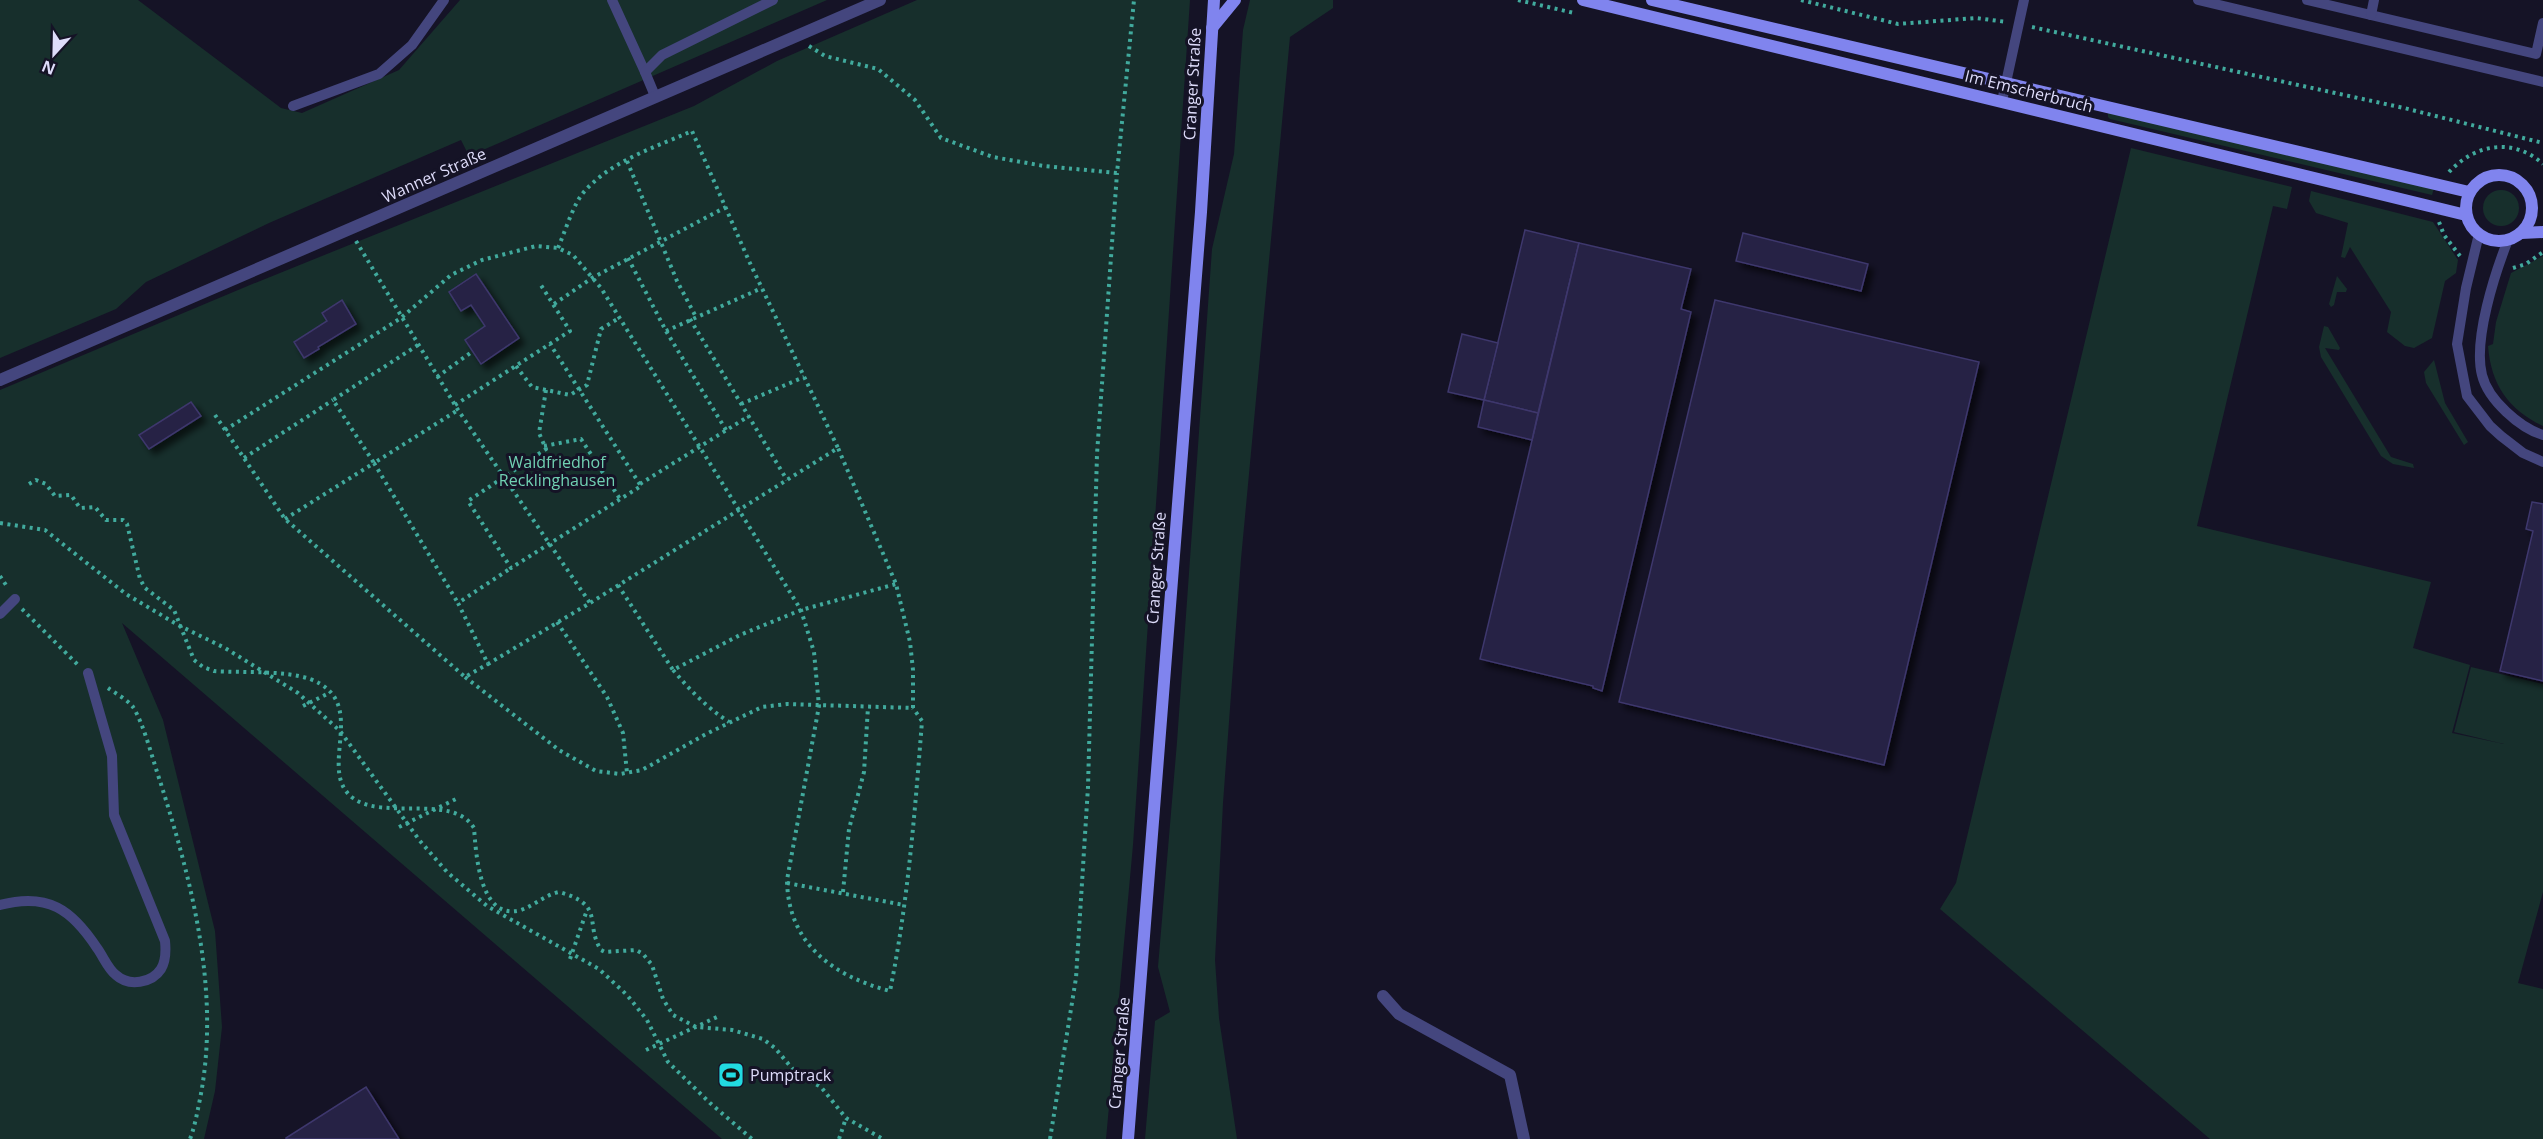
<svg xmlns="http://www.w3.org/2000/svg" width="2543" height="1139" font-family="'Open Sans',sans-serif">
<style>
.green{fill:#172f2c}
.building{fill:#262244;stroke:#3e376d;stroke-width:1.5;filter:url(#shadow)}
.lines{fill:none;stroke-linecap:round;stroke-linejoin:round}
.path{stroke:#41aa9d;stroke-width:4;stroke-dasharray:3 4.5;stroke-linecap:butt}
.service{stroke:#44467e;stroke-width:10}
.minor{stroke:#44467e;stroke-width:12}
.tertiary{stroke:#44467e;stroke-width:12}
.secondary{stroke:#8084ee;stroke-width:12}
.labels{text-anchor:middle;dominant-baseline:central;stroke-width:6;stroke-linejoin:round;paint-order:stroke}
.street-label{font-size:16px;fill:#dedcfa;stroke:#151326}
.park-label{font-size:16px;fill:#71d1b3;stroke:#151326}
.poi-label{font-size:16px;fill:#dedcfa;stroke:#151326;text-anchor:start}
</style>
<defs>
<filter id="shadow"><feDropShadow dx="5.5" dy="5.5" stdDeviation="3" flood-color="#0009"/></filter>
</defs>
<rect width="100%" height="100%" fill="#151326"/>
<g class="green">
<polygon points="0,0 138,0 281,108 302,113 399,70 460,0 827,0 469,156 461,140 269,223 146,282 116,309 0,358"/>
<polygon points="917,0 1190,0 1133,845 1106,1139 722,1139 122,623 163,720 215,931 222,1027 215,1091 204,1139 0,1139 0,390 250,285 694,106 777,61"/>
<polygon points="1250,0 1333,0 1333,8 1290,37 1241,559 1223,803 1215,960 1219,1018 1237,1139 1145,1139 1155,1021 1170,1012 1158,967 1177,742 1212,249 1234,154 1243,30"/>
<polygon points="2108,112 2434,188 2432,195 2110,119 2108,117"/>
<polygon points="2131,148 2292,187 2287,209 2273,206 2197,526 2431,582 2413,648 2470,665 2452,733 2504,744 2454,732 2471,667 2543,684 2543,892 2518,983 2543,989 2543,1139 2210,1139 1940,909 1956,883"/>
<circle cx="2501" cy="208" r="18"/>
<polygon points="2311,191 2433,222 2458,260 2456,273 2445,281 2432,338 2414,348 2405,346 2387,332 2391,312 2350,247 2345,258 2341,257 2348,223 2316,213 2309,201"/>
<path d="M2543,256V426C2509,410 2491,385 2488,346L2493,344L2496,322L2511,273Z"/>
<polygon points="2337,276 2347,289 2346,292 2337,292 2334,305 2331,307 2329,304"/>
<polygon points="2324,326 2328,327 2340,348 2339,350 2325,348 2391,457 2413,464 2414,468 2393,464 2381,456 2321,357 2319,347"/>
<polygon points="2434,360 2445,403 2468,442 2464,445 2426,383 2424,372"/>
</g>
<g class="building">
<polygon points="1525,230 1579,243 1538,413 1484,400"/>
<polygon points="1743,233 1868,264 1861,291 1736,261"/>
<polygon points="1579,243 1691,269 1681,309 1691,312 1602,691 1593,688 1593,686 1480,659"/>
<polygon points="476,274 519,338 481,364 465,340 485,326 471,305 461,311 449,292"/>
<polygon points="342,300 356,324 318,347 319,349 304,358 294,342 327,321 322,313"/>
<polygon points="1715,300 1979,362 1884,765 1619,702"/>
<polygon points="1462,334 1498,343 1484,400 1448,392"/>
<polygon points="1484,400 1538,413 1532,440 1478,427"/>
<polygon points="191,402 201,416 149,449 139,435"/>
<polygon points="2532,502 2543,504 2543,681 2500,671 2533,531 2526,529"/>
<polygon points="366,1087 399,1139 286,1139 286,1138"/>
</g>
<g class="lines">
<g class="path">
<polyline points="1518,0 1574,13"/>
<polyline points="1801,0 1898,24 1976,18 2007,22"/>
<polyline points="2032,27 2404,108 2543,143"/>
<polyline points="809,46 825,56 878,69 915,100 941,138 993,157 1044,166 1117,173 1134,0"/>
<polyline points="627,161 677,281 696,317"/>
<path d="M2449,172C2475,144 2513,137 2543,164"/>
<polyline points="2439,222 2444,235 2460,256"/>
<polyline points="356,241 458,410 590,603 488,664 458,603 511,568"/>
<path d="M558,248C565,232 573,205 583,193C610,161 656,147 692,131L749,261L838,448"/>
<polyline points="628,258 666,331 726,430"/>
<polyline points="2513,268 2526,264 2543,252"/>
<polyline points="554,304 592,278 726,207"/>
<polyline points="690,319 787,480"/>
<polyline points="666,331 762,288"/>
<polyline points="418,345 333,400 374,463 458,410"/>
<polyline points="516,366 532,387 570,395 587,385 601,329 619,318"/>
<polyline points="437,377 473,351"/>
<polyline points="546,390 539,433 546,449 468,501 511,568 641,486 550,344"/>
<polyline points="741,404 804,377"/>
<polyline points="455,405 570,331 539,282"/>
<polyline points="215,415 285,519 465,677 488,664"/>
<path d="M225,430L401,318L451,275L482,260L536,246L558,248L573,255L601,288L801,610L814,652L819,706L787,880C788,944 833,976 890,991C908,902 915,811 922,721L913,708"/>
<polyline points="544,446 581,439 620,499"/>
<polyline points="244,458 333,400"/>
<path d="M29,484L36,480L46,484L55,496L71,495L80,508L95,507L106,520H123L127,524L140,579L145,588L174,610L194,660L203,667L214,671C243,673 284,670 310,679C372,702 315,770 353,798C384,821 453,793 474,828C476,852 479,922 521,910C535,905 545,895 559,892C606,905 584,923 601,950L605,952L636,950L643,954L652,965L663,999L673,1015L696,1027L732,1030L763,1039L775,1048L796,1073L821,1087L846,1118L883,1139"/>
<polyline points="640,484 749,416"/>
<polyline points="285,519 374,463 458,603"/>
<polyline points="0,523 45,530 126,594 178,625 225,648 298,693 340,731 420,841 447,872 487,906 599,969 627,995 647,1020 668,1062 710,1103 752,1139"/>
<polyline points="0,576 8,588"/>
<polyline points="618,585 673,670 740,635 801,610 896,584"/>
<polyline points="22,609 78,665"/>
<polyline points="557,622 607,697 623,733 627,773"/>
<path d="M673,670C690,690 706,707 729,722"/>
<polyline points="465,677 559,750 596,771 620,774 642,770 706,734 762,707 787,704 913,708 913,670 910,642 896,584 838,448 590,603"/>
<path d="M108,688C115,693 128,700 133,707C144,724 153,761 160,781C192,882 221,993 200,1099C197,1113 195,1126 190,1139"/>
<polyline points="303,706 329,693"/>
<polyline points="399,827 456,799"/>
<polyline points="787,883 904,905"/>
<polyline points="843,892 849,829 864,772 868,707"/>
<polyline points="570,959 587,910"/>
<polyline points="646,1050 717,1017"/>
<polyline points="839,1139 846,1118"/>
<polyline points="1050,1139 1076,978 1088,787 1097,454 1117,173"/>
</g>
<g class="service">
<polyline points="612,0 645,72"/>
<polyline points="2198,0 2543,82"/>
<polyline points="2307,0 2536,54 2543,23"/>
<polyline points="2371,15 2374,0"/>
<polyline points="655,96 645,72 662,55 773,0"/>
<polyline points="2002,101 2024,0"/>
<polyline points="293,106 379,74 412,45 444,0"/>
<polyline points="2479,234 2466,288 2457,344 2467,396 2490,426 2501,436 2523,453 2543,462"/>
<path d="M2508,240C2495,273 2473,340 2482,375C2488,400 2520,428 2543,435"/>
<polyline points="0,614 15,599"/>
<path d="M0,905C48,892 72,910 97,948C103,956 108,969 116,975C129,987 152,983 161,969C166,961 166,951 165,941L114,815L112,756L88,673"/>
</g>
<polyline class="minor" points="1383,996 1399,1014 1510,1075 1524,1139"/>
<polyline class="tertiary" points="0,380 880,0"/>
<g class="secondary">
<polyline points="1583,0 2466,215"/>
<polyline points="1652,0 2469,192"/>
<polyline points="1212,28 1235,0"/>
<circle cx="2499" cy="208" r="33"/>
<polyline points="2521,233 2543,232"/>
<polyline points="1128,1139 1201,212 1214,0"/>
</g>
</g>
<defs>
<symbol id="stadium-square" viewBox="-11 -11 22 22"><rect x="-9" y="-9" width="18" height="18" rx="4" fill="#22dae1" stroke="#151326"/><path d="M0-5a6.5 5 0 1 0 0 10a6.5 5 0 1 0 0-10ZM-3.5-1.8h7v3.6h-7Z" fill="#111"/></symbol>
</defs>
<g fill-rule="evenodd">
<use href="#stadium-square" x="716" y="1060" width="30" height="30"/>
</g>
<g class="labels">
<g class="street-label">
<text transform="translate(1192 84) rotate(-87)">Cranger Straße</text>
<text transform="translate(2029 91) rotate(14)">Im Emscherbruch</text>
<text transform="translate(434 175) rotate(-24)">Wanner Straße</text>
<text transform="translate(1156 568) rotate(-86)">Cranger Straße</text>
<text transform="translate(1119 1053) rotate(-85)">Cranger Straße</text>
</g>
<g class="park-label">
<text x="557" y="462">Waldfriedhof<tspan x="557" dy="18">Recklinghausen</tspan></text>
</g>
<g class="poi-label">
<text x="750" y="1075">Pumptrack</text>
</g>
</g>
<g transform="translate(54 54) rotate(202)" stroke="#151326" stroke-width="4.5" paint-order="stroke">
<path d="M0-4.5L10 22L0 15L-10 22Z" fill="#dedcfa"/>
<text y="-9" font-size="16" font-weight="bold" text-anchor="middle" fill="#dedcfa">N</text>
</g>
</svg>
